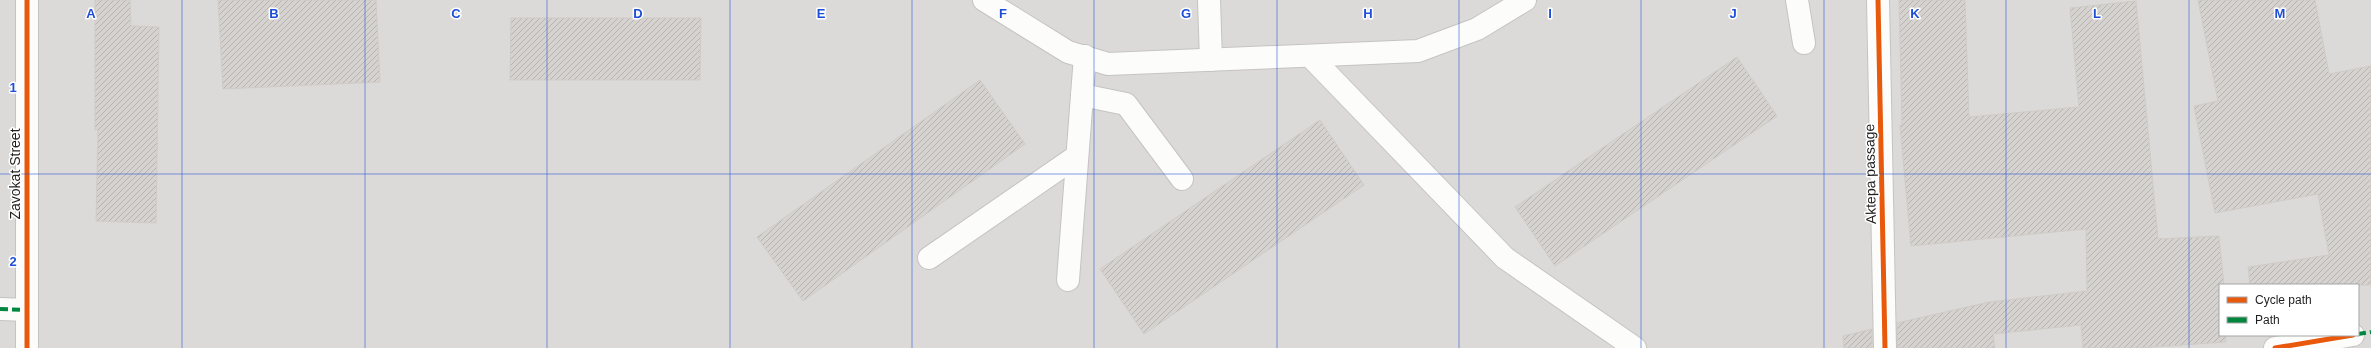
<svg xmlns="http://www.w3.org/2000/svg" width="2371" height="348" font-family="Arial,sans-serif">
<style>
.residential{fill:#dcdad8;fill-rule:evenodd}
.building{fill:url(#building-hatch);stroke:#d0cbc7}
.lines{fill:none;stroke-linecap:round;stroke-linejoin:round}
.service-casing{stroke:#c5c4c2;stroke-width:24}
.minor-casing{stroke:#c5c4c2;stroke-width:24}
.tertiary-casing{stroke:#c5c4c2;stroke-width:24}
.service{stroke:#fcfcfb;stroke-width:22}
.minor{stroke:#fcfcfb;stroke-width:22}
.tertiary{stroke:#fcfcfb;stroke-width:22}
.quiet{stroke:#00873e;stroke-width:4;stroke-dasharray:8 4;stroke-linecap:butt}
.cycleway-casing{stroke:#fff;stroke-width:8}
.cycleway{stroke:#e8590c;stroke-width:5}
.grid{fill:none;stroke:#1d4ed8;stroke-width:1;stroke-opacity:0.55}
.labels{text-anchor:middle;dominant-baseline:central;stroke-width:3;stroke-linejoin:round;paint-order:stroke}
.street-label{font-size:14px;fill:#1e1e1e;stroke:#fff}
.grid-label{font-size:13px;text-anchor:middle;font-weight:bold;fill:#1d4ed8;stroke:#fff;stroke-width:3;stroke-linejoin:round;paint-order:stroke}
</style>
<defs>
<pattern id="building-hatch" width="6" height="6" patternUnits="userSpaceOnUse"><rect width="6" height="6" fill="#d5d2cf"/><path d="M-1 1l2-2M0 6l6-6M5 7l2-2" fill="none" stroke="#b6b4b1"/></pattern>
</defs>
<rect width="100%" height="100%" fill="#edeae6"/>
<path class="residential" d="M0,0H2371V348H0ZM2220,285H2358V335H2220Z"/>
<g class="building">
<polygon points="95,0 130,0 131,26 159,27 156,223 96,221 98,130 95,130"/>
<polygon points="218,0 376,0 380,82 223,89"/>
<polygon points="1899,0 1965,0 1969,117 2079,107 2070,8 2136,1 2158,239 2219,236 2224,285 2220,285 2220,335 2225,335 2226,342 2139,348 2083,348 2081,325 1993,334 1995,348 1897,348 1897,323 1989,302 2087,291 2086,229 1911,246 1900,125 1902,125"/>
<polygon points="2198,0 2315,0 2329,74 2371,66 2371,285 2250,285 2248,267 2329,255 2318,194 2215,213 2194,106 2218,101"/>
<polygon points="511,18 701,18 700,80 510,80"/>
<polygon points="1737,57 1777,116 1555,266 1515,207"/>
<polygon points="980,80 1025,144 803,301 757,237"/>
<polygon points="1320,120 1364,185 1144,334 1100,269"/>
<polygon points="1872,329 1872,348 1844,348 1843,336"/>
</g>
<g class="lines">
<defs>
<g id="service">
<polyline points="984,0 1068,52 1108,64 1418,51 1477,29 1525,0"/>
<polyline points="1209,0 1211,60"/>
<polyline points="1797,0 1804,43"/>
<polyline points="1311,57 1505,258 1635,348"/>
<polyline points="1082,95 1126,104 1182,179"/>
<polyline points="929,258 1077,156"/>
<polyline points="1068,280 1085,56"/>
</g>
<g id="minor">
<polyline points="1878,0 1885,348"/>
<polyline points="0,309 27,310"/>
<polyline points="2275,348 2353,335"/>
</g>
<polyline id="tertiary" points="27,348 27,0"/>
</defs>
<use href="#service" class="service-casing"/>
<use href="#minor" class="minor-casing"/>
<use href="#tertiary" class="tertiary-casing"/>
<use href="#service" class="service"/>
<use href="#minor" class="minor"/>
<use href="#tertiary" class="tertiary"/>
<g class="quiet">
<polyline points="0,309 27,310"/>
<polyline points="2358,334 2371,332"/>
</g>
<defs>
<g id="cycleway">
<polyline points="1878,0 1885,348"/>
<polyline points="27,348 27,0"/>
<polyline points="2275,348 2353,335"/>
</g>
</defs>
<use href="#cycleway" class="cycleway-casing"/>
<use href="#cycleway" class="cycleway"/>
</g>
<path class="grid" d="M182,0V348M365,0V348M547,0V348M730,0V348M912,0V348M1094,0V348M1277,0V348M1459,0V348M1641,0V348M1824,0V348M2006,0V348M2189,0V348M0,174H2371"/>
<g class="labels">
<g class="street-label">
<text transform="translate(15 174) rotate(-90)">Zavokat Street</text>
<text transform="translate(1870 174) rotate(-91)">Aktepa passage</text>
</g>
</g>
<g class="grid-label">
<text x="91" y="18">A</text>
<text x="274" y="18">B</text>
<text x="456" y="18">C</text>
<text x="638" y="18">D</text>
<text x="821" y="18">E</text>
<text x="1003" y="18">F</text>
<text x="1186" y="18">G</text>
<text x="1368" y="18">H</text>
<text x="1550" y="18">I</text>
<text x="1733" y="18">J</text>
<text x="1915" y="18">K</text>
<text x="2097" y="18">L</text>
<text x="2280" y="18">M</text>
<text x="13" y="92">1</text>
<text x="13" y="266">2</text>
</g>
<rect x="2219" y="284" width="140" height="52" fill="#ffffff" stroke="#a5a5a5"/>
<rect x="2227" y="297" width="20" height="6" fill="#e8590c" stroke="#a5a5a5"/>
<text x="2255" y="304" font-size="12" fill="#1e1e1e">Cycle path</text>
<rect x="2227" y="317" width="20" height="6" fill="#00873e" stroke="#a5a5a5"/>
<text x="2255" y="324" font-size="12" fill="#1e1e1e">Path</text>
</svg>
